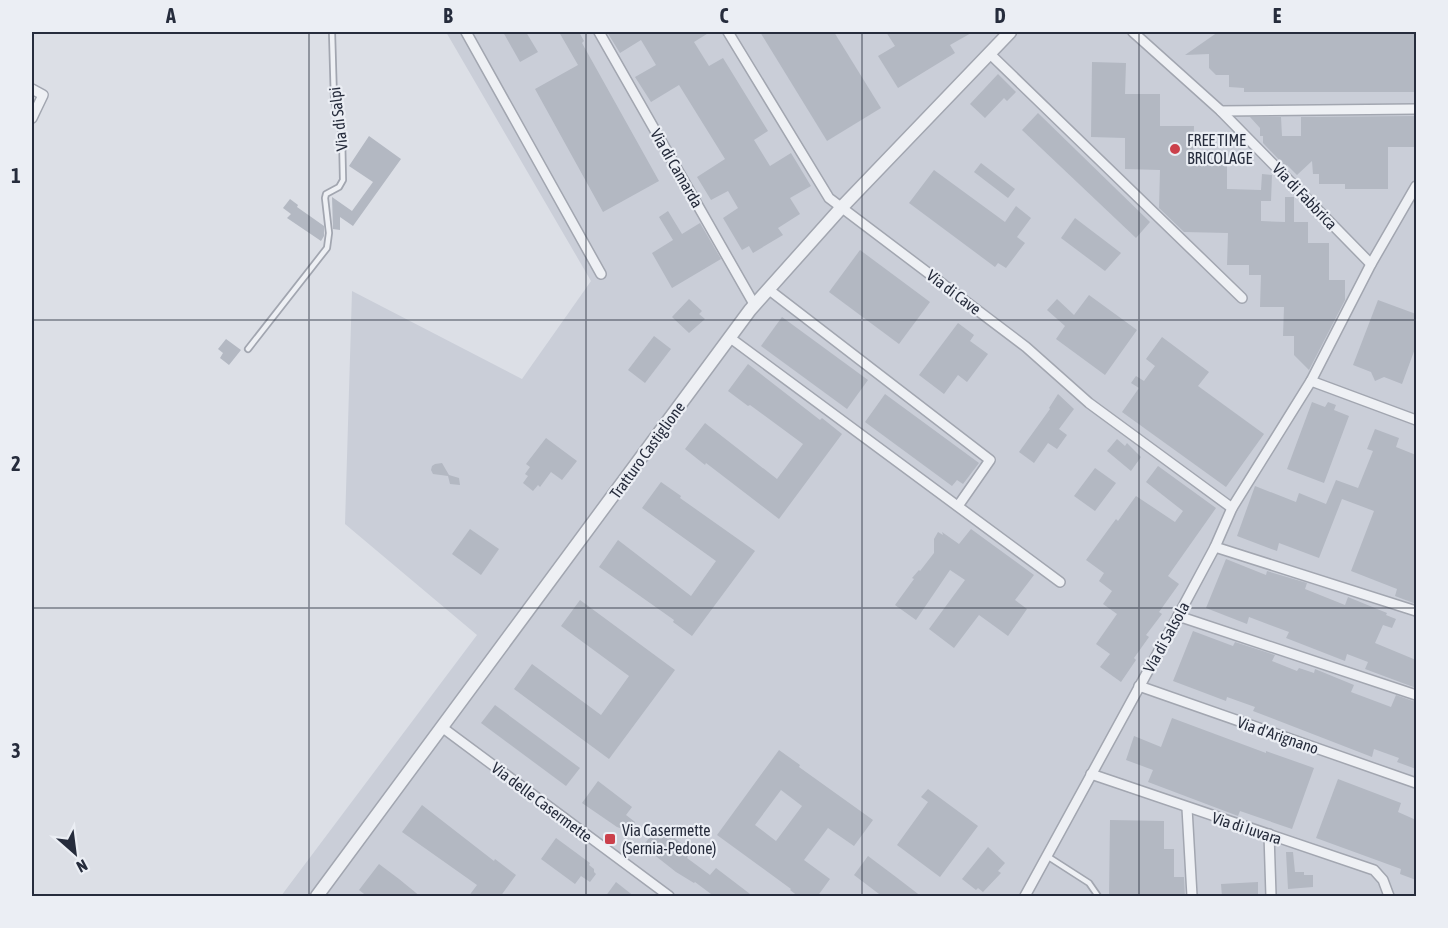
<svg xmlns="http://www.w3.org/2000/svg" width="1448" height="928" font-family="'Asap Condensed',sans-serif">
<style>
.built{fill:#caced8}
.building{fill:#b3b8c2;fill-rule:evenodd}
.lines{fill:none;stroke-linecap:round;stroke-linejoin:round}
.service-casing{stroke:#a2a6b0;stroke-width:8}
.minor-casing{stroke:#a2a6b0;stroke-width:12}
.tertiary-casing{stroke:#a2a6b0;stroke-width:15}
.service{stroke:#eef0f4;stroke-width:4.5}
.minor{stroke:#eef0f4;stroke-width:9}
.tertiary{stroke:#eef0f4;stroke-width:12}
.grid{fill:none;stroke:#262c3c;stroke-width:1.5;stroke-opacity:0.55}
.poi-dot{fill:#cb404b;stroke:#ebeef4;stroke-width:2}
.labels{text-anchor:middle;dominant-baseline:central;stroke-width:4.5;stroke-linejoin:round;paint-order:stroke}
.street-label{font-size:16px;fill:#262c3c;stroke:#ebeef4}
.poi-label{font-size:16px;fill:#262c3c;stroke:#ebeef4;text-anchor:start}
.neatline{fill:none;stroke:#262c3c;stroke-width:2}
.grid-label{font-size:20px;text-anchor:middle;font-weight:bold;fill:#262c3c}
</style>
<rect width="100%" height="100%" fill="#dcdfe6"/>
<polygon class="built" points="446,32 1416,32 1416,896 281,896 477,635 345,524 352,291 522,379 591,281"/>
<g class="building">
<polygon points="503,32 526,32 538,52 520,62"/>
<polygon points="559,32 579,32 584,41 582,43 659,181 603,212 535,89 578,65"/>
<polygon points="607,32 710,32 694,42 709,66 723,58 768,131 754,140 770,166 791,153 811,186 790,198 800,214 778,228 783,235 753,253 749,246 742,250 723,218 738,208 728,191 711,200 697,177 725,159 679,85 651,102 635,77 656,65 641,40 620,53"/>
<polygon points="760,32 834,32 881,108 827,141"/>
<polygon points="886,32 973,32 950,45 955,53 898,88 878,56 895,46"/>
<polygon points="1218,32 1416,32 1416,92 1244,92 1244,88 1229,87 1229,75 1216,75 1209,68 1209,54 1185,55"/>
<polygon points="1092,62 1126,63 1125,94 1160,94 1160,126 1194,126 1193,158 1227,158 1227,189 1261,190 1262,174 1272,175 1271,201 1261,201 1261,221 1285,222 1285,197 1294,197 1294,222 1308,222 1308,243 1329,243 1329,280 1345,280 1345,300 1309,370 1294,355 1294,336 1283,336 1284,307 1260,307 1261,275 1249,275 1249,265 1227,265 1228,233 1184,232 1159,208 1160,170 1125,169 1125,138 1091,137"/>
<polygon points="998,74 1016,92 1007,101 1004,98 985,118 970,104"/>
<polygon points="1038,113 1150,222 1136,238 1022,130"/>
<polygon points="1416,116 1416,147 1388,147 1388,189 1345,189 1345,184 1319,184 1319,174 1313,174 1312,161 1297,175 1287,165 1286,167 1263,143 1263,136 1260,136 1260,128 1250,117 1281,117 1282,136 1301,136 1301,117"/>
<polygon points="369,136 401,159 353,226 340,217 340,230 333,229 332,197 352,211 373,182 349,166"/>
<polygon points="981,163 1015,189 1008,198 974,172"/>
<polygon points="934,170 1005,222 1016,206 1031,218 1017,237 1025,243 1006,268 998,263 995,267 909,203"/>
<polygon points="290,199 298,205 297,207 324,226 324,236 321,241 287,218 291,214 283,208"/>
<polygon points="668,211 682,234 700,223 721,259 672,288 652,253 673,240 659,217"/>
<polygon points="1075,218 1121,253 1105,271 1061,238"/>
<polygon points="860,250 930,302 899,344 829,292"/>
<polygon points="1089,295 1137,330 1105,375 1056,339 1065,326 1047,310 1057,299 1074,315"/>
<polygon points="689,299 702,311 699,314 705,319 689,333 672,317"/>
<polygon points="1378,300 1416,314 1416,346 1402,384 1384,377 1375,381 1371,372 1353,365"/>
<polygon points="782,317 868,380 847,409 761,346"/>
<polygon points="958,323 974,335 970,341 988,354 967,382 958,375 944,394 919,375"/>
<polygon points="654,336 671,349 645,383 628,370"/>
<polygon points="1162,337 1209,372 1198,386 1264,434 1226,487 1122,412 1139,388 1131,383 1136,376 1144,381 1155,366 1146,359"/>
<polygon points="226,339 241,350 229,365 220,358 223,353 218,349"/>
<polygon points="748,364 820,420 822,418 842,434 779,519 706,463 705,465 685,449 705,423 777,479 803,444 750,405 748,406 728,391"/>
<polygon points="885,394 979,463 963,484 957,480 952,486 865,422"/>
<polygon points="1058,394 1074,409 1059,429 1067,435 1057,449 1048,443 1034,463 1019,452 1050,409 1049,408"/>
<polygon points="1312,402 1325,407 1328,402 1336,405 1334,410 1349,416 1324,483 1287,469"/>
<polygon points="1375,429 1399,438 1396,447 1416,455 1416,604 1395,596 1397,589 1351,571 1374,511 1342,499 1319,558 1279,543 1277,551 1237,536 1255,486 1296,502 1299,493 1326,504 1336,480 1358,488 1373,451 1367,449"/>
<polygon points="546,438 577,461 562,480 551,472 540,487 538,485 533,491 523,483 528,476 525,474 530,467 526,464"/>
<polygon points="1117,439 1125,446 1127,443 1141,457 1131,471 1107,451"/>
<polygon points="442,463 449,475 459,478 460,485 450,484 448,476 433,474 431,470 432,466 435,464"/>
<polygon points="1158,466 1216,508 1168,576 1179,584 1159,612 1162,614 1146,635 1149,637 1134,658 1136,660 1121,682 1100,667 1110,654 1096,644 1117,614 1103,604 1112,591 1099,581 1104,573 1086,560 1116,519 1118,521 1136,496 1175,522 1183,511 1146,482"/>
<polygon points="1095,468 1116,483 1095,511 1074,496"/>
<polygon points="661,482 681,496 680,498 755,551 692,636 673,622 674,620 599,567 618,540 691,596 716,561 642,508"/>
<polygon points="470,529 499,549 481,575 452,554"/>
<polygon points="971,529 1034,575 1015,600 1027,609 1008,636 979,615 954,648 929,629 965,580 950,570 916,620 895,605 914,579 912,578 919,570 920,571 934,553 934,539 938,532 943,535 942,532 959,544"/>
<polygon points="1226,559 1266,575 1267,571 1307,583 1305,589 1345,605 1348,597 1387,613 1386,615 1396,619 1392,628 1383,625 1375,643 1416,660 1416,688 1365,669 1368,662 1347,654 1345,661 1286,638 1289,632 1249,617 1247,624 1206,608"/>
<polygon points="580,600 675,670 609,759 514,689 532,664 601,715 629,676 561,626"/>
<polygon points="1193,631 1233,646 1235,642 1275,655 1272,661 1297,671 1299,668 1314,673 1315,669 1354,685 1351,692 1391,707 1396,695 1416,702 1416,769 1397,762 1399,758 1374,749 1372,757 1253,711 1255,707 1227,697 1226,701 1173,681"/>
<polygon points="495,705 580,768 566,786 481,723"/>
<polygon points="1172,718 1266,753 1266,751 1314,768 1292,829 1240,811 1238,816 1148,782 1153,770 1126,760 1134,736 1161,747"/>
<path d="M779,750L800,765L799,767L873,820L854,846L828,828L804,860L830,879L817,897H799L790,890L791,889L717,835ZM781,790L802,806L776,841L755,825Z"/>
<polygon points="1338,779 1401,803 1398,812 1416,820 1416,880 1400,874 1401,869 1316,838"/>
<polygon points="598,781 632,807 626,815 635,822 628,831 617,827 582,803"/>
<polygon points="928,789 978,826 940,877 897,845 928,802 921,797"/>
<polygon points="422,805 494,861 495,859 516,875 500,897 468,897 477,885 402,832"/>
<polygon points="1110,820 1164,821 1164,849 1174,849 1174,877 1184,877 1185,897 1109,897"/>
<polygon points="658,826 692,851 687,858 710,875 716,868 754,897 715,897 695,882 694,883 676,872 643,846"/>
<polygon points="556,838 590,863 589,865 594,869 594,872 596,874 590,882 581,876 575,884 541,859"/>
<polygon points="988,847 1005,863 998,871 1001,873 983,892 978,888 976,890 962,879"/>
<polygon points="1286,852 1293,852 1295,872 1304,872 1304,875 1313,875 1313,887 1288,889"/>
<polygon points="868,856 896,877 922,897 883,897 854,875"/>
<polygon points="379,864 399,879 421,897 368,897 359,890"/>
<polygon points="616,882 635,897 605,897"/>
<polygon points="1258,882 1258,897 1222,897 1221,884"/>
</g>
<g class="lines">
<defs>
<g id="service">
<polyline points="248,349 327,248 329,233 325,198 326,194 339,187 343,180 342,134 334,100 332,32"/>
<polyline points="1047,856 1089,883 1098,896"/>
</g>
<g id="minor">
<polyline points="466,32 601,274"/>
<polyline points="599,32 754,304"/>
<polyline points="728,32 829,198 1026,347 1089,403 1232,508"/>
<polyline points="1133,32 1221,111 1371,264"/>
<polyline points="989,53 1242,298"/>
<polyline points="32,89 43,95 32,118"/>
<polyline points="1221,111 1416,109"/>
<polyline points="768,289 990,460 958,506"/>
<polyline points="729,337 1060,582"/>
<polyline points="1311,381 1416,420"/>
<polyline points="1215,547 1416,611"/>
<polyline points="1178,616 1416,695"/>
<polyline points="1139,686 1416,783"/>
<polyline points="443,728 669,896"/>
<polyline points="1091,774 1374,870 1383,880 1389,896"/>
<polyline points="1187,808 1192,896"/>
<polyline points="1269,834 1271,896"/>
<polyline points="1025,896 1178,616 1215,547 1232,508 1311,381 1371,264 1416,186"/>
</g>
<polyline id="tertiary" points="317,896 750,310 842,207 1010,32"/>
</defs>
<use href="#service" class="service-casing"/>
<use href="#minor" class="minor-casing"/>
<use href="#tertiary" class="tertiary-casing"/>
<use href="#service" class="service"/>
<use href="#minor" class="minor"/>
<use href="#tertiary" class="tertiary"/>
</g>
<path class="grid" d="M309,32V896M586,32V896M862,32V896M1139,32V896M32,320H1416M32,608H1416"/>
<g class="poi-dot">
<circle cx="1175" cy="149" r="6"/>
<rect x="604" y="833" width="12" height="12" rx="3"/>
</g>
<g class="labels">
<g class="street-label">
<text transform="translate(338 119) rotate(-97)">Via di Salpi</text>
<text transform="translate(677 168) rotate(60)">Via di Camarda</text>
<text transform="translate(1305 196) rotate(46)">Via di Fabbrica</text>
<text transform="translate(954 292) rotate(37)">Via di Cave</text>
<text transform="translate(647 450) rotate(-54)">Tratturo Castiglione</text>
<text transform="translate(1166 637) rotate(-61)">Via di Salsola</text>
<text transform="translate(1278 735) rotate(19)">Via d'Arignano</text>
<text transform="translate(542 802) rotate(37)">Via delle Casermette</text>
<text transform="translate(1247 828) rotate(18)">Via di Iuvara</text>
</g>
<g class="poi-label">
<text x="1187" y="140">FREE TIME<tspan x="1187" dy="18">BRICOLAGE</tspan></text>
<text x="622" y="830">Via Casermette<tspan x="622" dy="18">(Sernia-Pedone)</tspan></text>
</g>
</g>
<rect width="1448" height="928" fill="none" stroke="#ebeef4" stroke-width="66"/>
<g transform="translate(75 853) rotate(152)" stroke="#ebeef4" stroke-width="4.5" paint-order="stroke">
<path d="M0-4.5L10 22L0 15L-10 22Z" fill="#262c3c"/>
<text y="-9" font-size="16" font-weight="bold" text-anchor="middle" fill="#262c3c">N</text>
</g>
<rect x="33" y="33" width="1382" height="862" class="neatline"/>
<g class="grid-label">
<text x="171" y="23">A</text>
<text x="448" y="23">B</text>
<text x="724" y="23">C</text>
<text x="1000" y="23">D</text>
<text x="1277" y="23">E</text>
<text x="16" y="183">1</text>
<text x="16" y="471">2</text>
<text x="16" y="758">3</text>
</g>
</svg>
